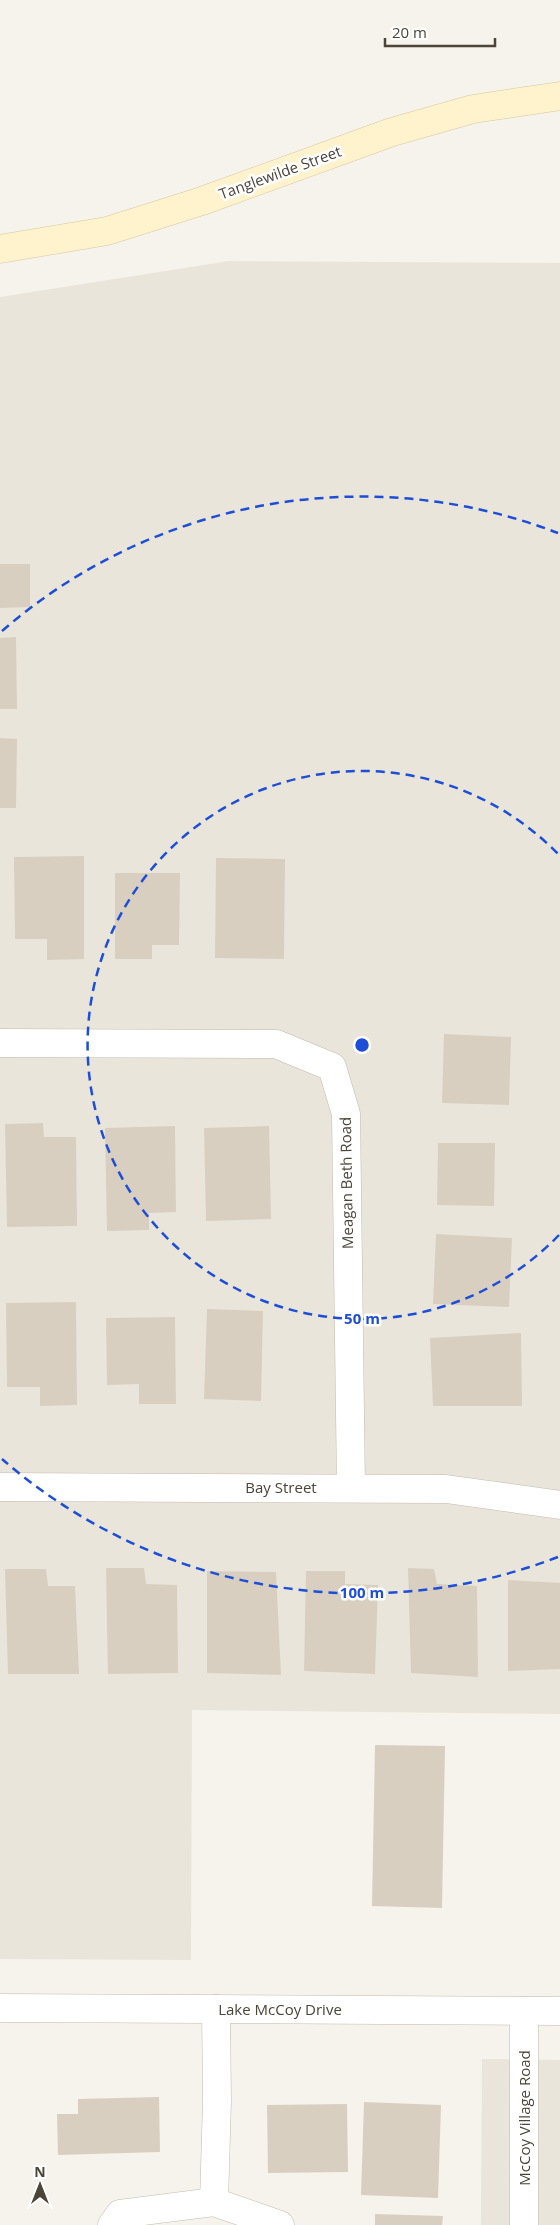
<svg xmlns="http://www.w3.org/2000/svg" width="560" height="2225" font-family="'Open Sans',sans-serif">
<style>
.residential{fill:#eae5da}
.building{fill:#d8cfc1}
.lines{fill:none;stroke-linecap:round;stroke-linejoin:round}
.street-casing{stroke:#c2bbae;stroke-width:29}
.secondary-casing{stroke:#d6c79b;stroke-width:29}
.street{stroke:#fff;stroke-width:28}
.secondary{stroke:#fff3cd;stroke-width:28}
.ring{fill:none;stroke:#1d4ed8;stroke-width:2.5;stroke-dasharray:9 6}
.labels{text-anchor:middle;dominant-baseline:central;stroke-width:5;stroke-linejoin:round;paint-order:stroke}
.street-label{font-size:15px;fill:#4b4439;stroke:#fff}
.centre{fill:#1d4ed8;stroke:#fff;stroke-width:2.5}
.ring-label{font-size:15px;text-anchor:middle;font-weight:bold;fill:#1d4ed8;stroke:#fff;stroke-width:5;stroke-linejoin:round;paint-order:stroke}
</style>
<rect width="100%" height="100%" fill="#f6f3ec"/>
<g class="residential">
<polygon points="229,261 560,263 560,1714 192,1710 191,1960 0,1959 0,297"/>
<polygon points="482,2059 560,2060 560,2225 481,2225"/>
</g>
<g class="building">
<polygon points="0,564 30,564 30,607 0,608"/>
<polygon points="16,637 17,709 0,709 0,638"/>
<polygon points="0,738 17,739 16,808 0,808"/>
<polygon points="84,856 84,959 47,960 47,939 15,939 14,857"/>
<polygon points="216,858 285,859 284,959 215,958"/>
<polygon points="115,873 180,873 179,945 152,945 152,959 115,959"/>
<polygon points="444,1034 511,1037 509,1105 442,1103"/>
<polygon points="43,1123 44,1137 76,1137 77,1226 7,1227 5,1124"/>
<polygon points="175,1126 176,1212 149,1213 149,1230 107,1231 105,1128"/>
<polygon points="269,1126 271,1219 206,1221 204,1128"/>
<polygon points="438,1143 495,1143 494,1206 437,1205"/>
<polygon points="436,1234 512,1238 509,1307 433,1304"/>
<polygon points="76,1302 77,1405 40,1406 40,1387 7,1387 6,1303"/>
<polygon points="207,1309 263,1311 261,1401 204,1399"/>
<polygon points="175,1317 176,1404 139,1404 139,1384 107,1385 106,1318"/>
<polygon points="521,1333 522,1406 433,1406 430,1338"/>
<polygon points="106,1568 144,1568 146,1584 177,1585 178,1673 108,1674"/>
<polygon points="408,1568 434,1569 437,1584 477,1586 478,1677 411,1673"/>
<polygon points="5,1569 46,1569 48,1586 75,1586 79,1674 8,1674"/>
<polygon points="207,1571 276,1572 281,1675 207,1673"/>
<polygon points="306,1571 345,1571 345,1584 378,1585 375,1674 304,1671"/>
<polygon points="508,1580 560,1583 560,1669 508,1671"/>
<polygon points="375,1745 445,1746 442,1908 372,1906"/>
<polygon points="159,2097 160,2152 58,2155 57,2114 78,2114 78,2099"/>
<polygon points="364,2102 441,2105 438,2198 361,2195"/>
<polygon points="347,2104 348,2172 268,2173 267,2105"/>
<polygon points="375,2214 443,2216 442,2225 375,2225"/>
</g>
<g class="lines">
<defs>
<g id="street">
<polyline points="0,1043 276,1044 332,1067 346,1114 351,1488"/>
<polyline points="0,1487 446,1489 560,1505"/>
<polyline points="0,2008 560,2011"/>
<polyline points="524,2011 524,2225"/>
<polyline points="214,2202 217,2101 216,2009"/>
<polyline points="112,2225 120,2214 214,2202 280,2225"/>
</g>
<polyline id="secondary" points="0,249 107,231 202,201 392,132 473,109 560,96"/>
</defs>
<use href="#street" class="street-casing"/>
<use href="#secondary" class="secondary-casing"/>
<use href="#street" class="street"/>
<use href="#secondary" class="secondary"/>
</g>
<g class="ring">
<path d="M559 1235A274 274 0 1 1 559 855"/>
<path d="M558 1557A548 548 0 0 1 2 1459M2 631A548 548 0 0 1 558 533"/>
</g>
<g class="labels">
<g class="street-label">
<text transform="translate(280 172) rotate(-20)">Tanglewilde Street</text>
<text transform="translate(346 1183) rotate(-91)">Meagan Beth Road</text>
<text x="281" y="1487">Bay Street</text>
<text x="280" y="2009">Lake McCoy Drive</text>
<text transform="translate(524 2118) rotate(-90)">McCoy Village Road</text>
</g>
</g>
<circle cx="362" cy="1045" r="8" class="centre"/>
<g class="ring-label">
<text x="362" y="1324">50 m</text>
<text x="362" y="1598">100 m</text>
</g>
<g transform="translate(40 2185)" stroke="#ffffff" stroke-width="4" paint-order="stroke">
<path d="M0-4L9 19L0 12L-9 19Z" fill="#4b4439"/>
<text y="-8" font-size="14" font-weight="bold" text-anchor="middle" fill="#4b4439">N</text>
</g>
<path d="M385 38v8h110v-8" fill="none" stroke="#4b4439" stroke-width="2.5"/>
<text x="392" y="38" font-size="15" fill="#4b4439" stroke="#ffffff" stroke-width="4" paint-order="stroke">20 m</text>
</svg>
